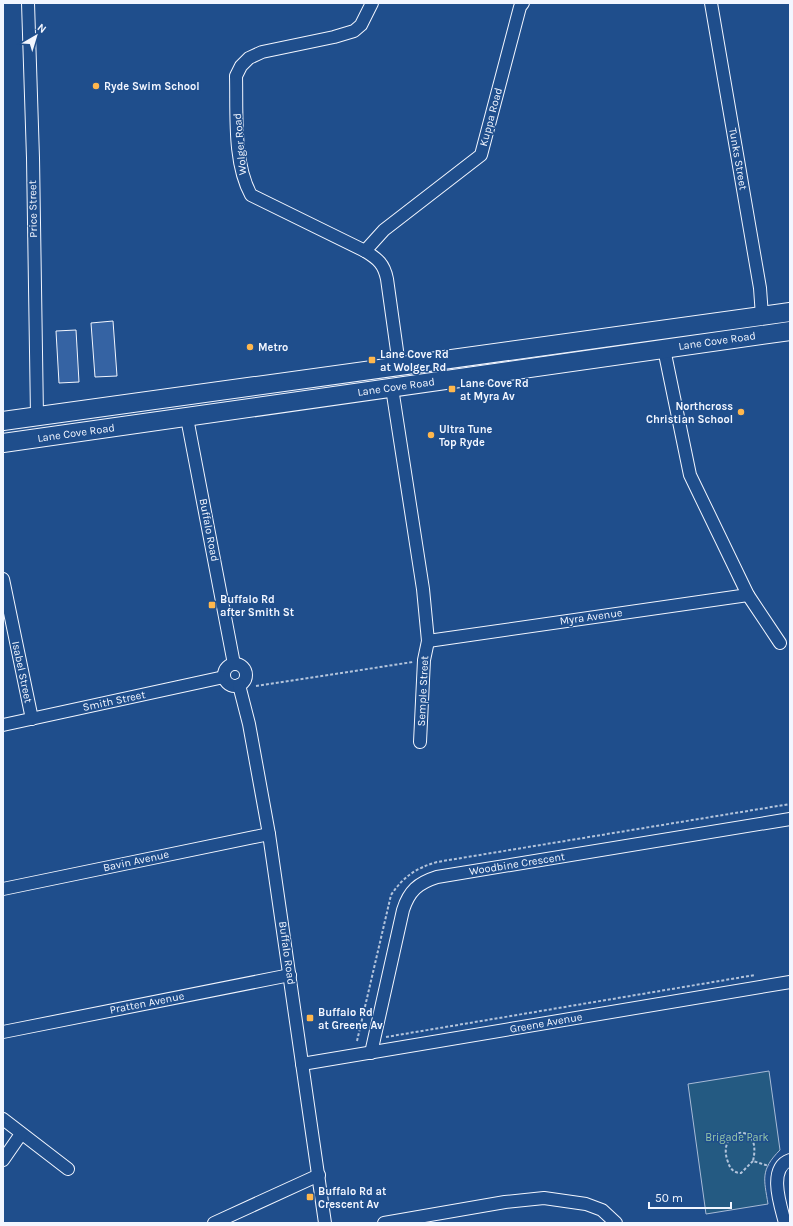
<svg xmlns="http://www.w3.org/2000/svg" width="793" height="1226" font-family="Karla,sans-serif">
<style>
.green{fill:#245a82;stroke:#a8bbd7}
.building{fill:#3563a3;stroke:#f2f6ff}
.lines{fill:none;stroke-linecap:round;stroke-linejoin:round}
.minor-casing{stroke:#f2f6ff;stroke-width:14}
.highway-casing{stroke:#f2f6ff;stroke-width:20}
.path{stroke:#b3c4dc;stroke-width:2;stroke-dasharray:3 2;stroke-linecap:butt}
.minor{stroke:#1f4e8c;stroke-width:12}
.highway{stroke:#1f4e8c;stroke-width:18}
.poi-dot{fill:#ffb74d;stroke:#1f4e8c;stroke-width:1.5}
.labels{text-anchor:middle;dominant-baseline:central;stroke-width:3;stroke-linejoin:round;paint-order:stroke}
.poi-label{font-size:11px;font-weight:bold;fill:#f2f6ff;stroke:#1f4e8c;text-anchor:start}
.street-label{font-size:11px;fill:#f2f6ff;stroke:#1f4e8c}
.park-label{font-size:11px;fill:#97c8a6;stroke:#1f4e8c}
</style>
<rect width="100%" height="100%" fill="#1f4e8c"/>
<path class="green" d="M769,1071L780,1150C760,1170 764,1179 768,1204L706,1214L688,1084Z"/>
<g class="building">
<polygon points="113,321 117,376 95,377 91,323"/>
<polygon points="76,330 79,382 59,383 56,331"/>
</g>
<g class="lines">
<defs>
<g id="minor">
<polyline points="28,3 33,158 37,416"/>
<path d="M372,3L361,25L354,31L334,37L262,52L249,58L241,66L236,76C237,114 233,162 251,195L365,251C378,259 384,264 387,279L399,365"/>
<polyline points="711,3 760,288 762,316"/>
<polyline points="365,251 384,230 481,155 520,7 523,3"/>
<polyline points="664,349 690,475 748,595 780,643"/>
<polyline points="392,388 423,589 428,641 424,660 420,742"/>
<polyline points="187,418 234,664"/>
<polyline points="3,579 32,719"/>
<polyline points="428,641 748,595"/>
<circle cx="235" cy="675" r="11"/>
<polyline points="239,685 249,724 269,834 325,1223"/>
<polyline points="3,725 224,677"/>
<polyline points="3,889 269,834"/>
<polyline points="3,1032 290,975"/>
<path d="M371,1053L403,910C409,891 418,883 437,877L790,819"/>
<polyline points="302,1064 790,982"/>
<polyline points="3,1119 68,1169"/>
<polyline points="3,1160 21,1134"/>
<polyline points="214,1223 319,1175"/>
<polyline points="384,1223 505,1202 544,1198 586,1204 602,1210 616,1223"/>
<path d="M785,1223C781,1207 767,1168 790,1160"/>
</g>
<g id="highway">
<polyline points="3,421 790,312"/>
<polyline points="3,443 790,331"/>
</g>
</defs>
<use href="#minor" class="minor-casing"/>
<use href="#highway" class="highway-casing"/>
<g class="path">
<polyline points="256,686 413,662"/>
<polyline points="386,1037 755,975"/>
<path d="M357,1041L391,895C403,877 416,868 437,862L790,804"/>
<path d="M753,1161L741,1173C734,1173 730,1169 728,1162C715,1129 763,1118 753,1161L769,1166"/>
</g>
<use href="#minor" class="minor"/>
<use href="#highway" class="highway"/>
</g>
<g class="poi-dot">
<circle cx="96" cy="86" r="4"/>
<circle cx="250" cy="347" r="4"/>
<rect x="368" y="356" width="8" height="8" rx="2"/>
<rect x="448" y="385" width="8" height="8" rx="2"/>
<circle cx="741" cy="412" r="4"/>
<circle cx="431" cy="435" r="4"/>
<rect x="208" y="601" width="8" height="8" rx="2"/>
<rect x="306" y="1014" width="8" height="8" rx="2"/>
<rect x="306" y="1193" width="8" height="8" rx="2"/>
</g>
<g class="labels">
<g class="poi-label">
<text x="104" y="86">Ryde Swim School</text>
<text x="258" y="347">Metro</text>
<text x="380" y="354">Lane Cove Rd<tspan x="380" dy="13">at Wolger Rd</tspan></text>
<text x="460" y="383">Lane Cove Rd<tspan x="460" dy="13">at Myra Av</tspan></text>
<text x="733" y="406" text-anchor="end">Northcross<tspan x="733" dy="13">Christian School</tspan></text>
<text x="439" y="429">Ultra Tune<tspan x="439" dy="13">Top Ryde</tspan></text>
<text x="220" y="599">Buffalo Rd<tspan x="220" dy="13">after Smith St</tspan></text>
<text x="318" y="1012">Buffalo Rd<tspan x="318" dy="13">at Greene Av</tspan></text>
<text x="318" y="1191">Buffalo Rd at<tspan x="318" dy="13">Crescent Av</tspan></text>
</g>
<g class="street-label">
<text transform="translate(491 117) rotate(-75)">Kuppa Road</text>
<text transform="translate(240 144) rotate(-95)">Wolger Road</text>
<text transform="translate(738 159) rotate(80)">Tunks Street</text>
<text transform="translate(33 209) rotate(-91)">Price Street</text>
<text transform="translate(717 341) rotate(-8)">Lane Cove Road</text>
<text transform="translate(396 387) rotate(-8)">Lane Cove Road</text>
<text transform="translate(76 433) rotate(-8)">Lane Cove Road</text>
<text transform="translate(209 530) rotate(79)">Buffalo Road</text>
<text transform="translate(591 617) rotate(-8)">Myra Avenue</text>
<text transform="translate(22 672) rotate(78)">Isabel Street</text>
<text transform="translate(423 691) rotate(-87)">Semple Street</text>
<text transform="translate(114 701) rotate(-12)">Smith Street</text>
<text transform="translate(136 861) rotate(-12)">Bavin Avenue</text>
<text transform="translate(517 864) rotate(-9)">Woodbine Crescent</text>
<text transform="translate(287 953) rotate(82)">Buffalo Road</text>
<text transform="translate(147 1003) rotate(-11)">Pratten Avenue</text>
<text transform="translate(546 1023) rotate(-10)">Greene Avenue</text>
</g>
<g class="park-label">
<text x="737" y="1137">Brigade Park</text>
</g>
</g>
<rect width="793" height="1226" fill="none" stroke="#f2f6ff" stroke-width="8"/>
<g transform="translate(36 36) rotate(38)" stroke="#1f4e8c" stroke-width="3" paint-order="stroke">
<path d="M0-3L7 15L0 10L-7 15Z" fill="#f2f6ff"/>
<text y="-6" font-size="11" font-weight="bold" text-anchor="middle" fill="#f2f6ff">N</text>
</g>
<path d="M649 1202v6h82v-6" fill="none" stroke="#f2f6ff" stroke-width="2"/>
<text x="655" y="1202" font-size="12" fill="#f2f6ff" stroke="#1f4e8c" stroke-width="3" paint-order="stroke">50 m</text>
</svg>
